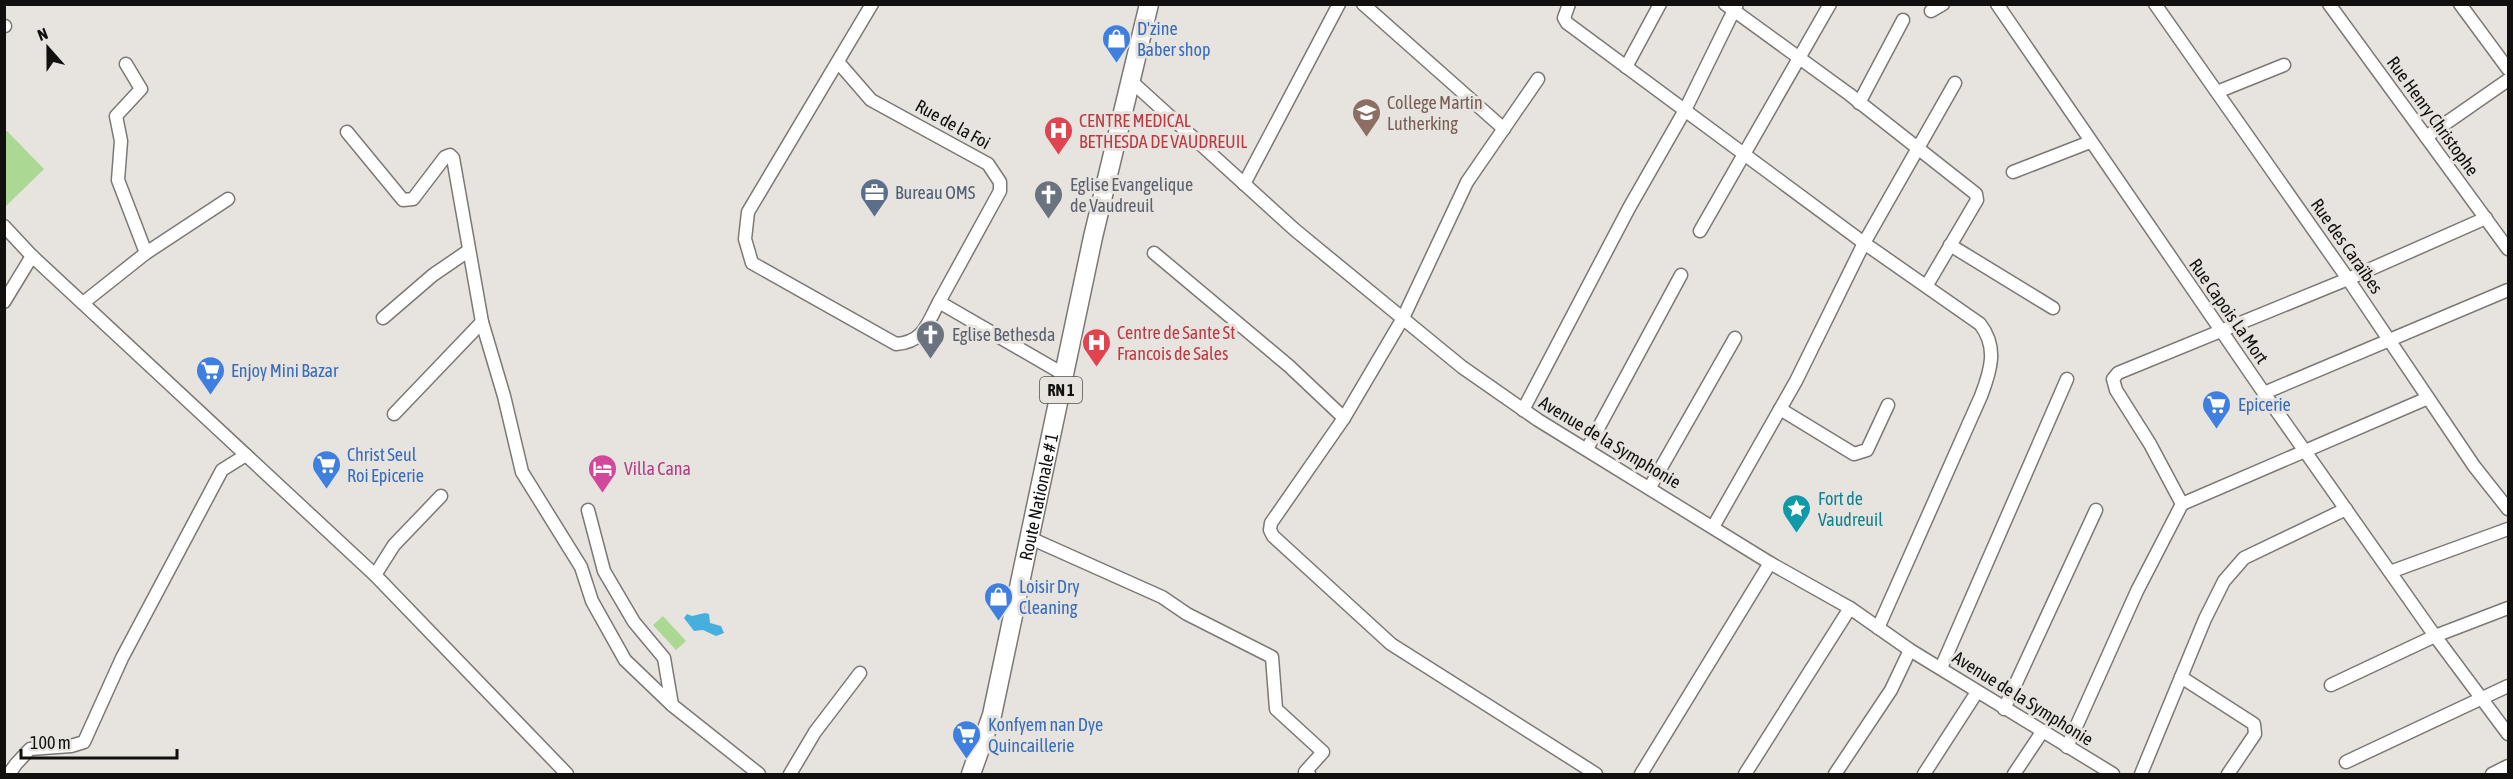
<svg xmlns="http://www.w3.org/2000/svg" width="2513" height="779" font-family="'Asap Condensed',sans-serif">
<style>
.green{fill:#abd994}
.water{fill:#45b0dd}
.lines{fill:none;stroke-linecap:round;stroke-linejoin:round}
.minor-casing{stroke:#7b7875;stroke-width:15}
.primary-casing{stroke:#7b7875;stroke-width:21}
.minor{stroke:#fff;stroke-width:12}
.primary{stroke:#fff;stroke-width:18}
.labels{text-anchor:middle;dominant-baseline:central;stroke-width:6;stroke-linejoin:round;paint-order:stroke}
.shield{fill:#e7e4e0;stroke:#51504e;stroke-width:1.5}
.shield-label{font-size:16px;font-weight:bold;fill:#11100f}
.shop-label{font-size:18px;fill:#366cbe;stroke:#e7e4e0;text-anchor:start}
.education-label{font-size:18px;fill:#785e54;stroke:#e7e4e0;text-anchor:start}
.street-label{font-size:18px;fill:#11100f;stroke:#e7e4e0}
.health-label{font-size:18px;fill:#be3a42;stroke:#e7e4e0;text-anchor:start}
.worship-label{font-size:18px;fill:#5b616d;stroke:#e7e4e0;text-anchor:start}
.service-label{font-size:18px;fill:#4e5e75;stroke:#e7e4e0;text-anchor:start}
.hotel-label{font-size:18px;fill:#b23c85;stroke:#e7e4e0;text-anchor:start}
.culture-label{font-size:18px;fill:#0d838f;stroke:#e7e4e0;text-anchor:start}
</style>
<rect width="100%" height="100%" fill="#e7e4e0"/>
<g class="green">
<polygon points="7,131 44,169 5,207 4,133"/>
<polygon points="663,616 686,641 676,650 653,625"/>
</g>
<polygon class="water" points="705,613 709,614 710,623 721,626 724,633 716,636 703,630 694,631 684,618 687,614 692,616"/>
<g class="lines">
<defs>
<g id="minor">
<path d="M872,4L748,212L745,239L752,263L896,344C924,342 927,324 939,302L1065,375"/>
<polyline points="1363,4 1504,129"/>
<path d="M1569,4L1564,18L1567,23L1864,243L1980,324C1998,347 1991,370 1981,396L1878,628"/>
<polyline points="1725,4 1849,94 1976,194 1977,200 1927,285"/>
<polyline points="1997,4 2264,393 2435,636 2508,734"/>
<polyline points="2155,4 2348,279 2474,466 2508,509"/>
<polyline points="2329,4 2508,249"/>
<polyline points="2460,4 2508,69"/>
<polyline points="1931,11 1943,4"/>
<polyline points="4,26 5,26"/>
<polyline points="838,62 871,100 988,164 1000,182 1000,191 939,302"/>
<polyline points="1626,67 1660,4"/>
<polyline points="1538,79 1467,182 1403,318 1344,418 1271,523 1270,530 1273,536 1391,644 1596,774"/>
<polyline points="1131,81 1295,230 1462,367 1538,420 1770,563 1850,608 1910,650 2113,774"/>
<polyline points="2217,92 2284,65"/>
<polyline points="1859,103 1903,20"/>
<polyline points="347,132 403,200 413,199 445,157 450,155 453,158 482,322 504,396 522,472 581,567 592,601 625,660 672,705 759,774"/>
<polyline points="2426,137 2508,80"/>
<polyline points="2013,172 2090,142"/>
<polyline points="1244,184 1339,4"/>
<polyline points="4,226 32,256 375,575 567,774"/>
<polyline points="1700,231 1830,4"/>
<polyline points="1950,245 2053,308"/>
<polyline points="146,253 228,199"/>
<polyline points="1154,253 1289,366 1344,418"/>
<polyline points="4,302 32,256"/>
<polyline points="83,303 146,253 118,180 121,141 116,116 141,89 126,64"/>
<polyline points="383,318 433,275 468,251"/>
<polyline points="2264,393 2508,290"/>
<polyline points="1780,409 1854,454 1867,450 1888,405"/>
<polyline points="1523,410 1629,208 1685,110 1737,4"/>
<polyline points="394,414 482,322"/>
<polyline points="1587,449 1681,275"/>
<polyline points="1650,487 1735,338"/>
<polyline points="2182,504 2150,444 2116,390 2113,379 2118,373 2348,279 2486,218"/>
<polyline points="588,510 604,571 634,622 664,658 672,705"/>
<polyline points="1713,527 1796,381 1864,243 1955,83"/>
<polyline points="1030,538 1162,597 1187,614 1272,657 1276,709 1323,752 1305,772 1309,774"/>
<polyline points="2390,572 2508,529"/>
<polyline points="375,575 394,545 441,496"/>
<polyline points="1941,668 2067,379"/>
<polyline points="2181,677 2254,724 2255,734 2228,774"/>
<polyline points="2331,685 2435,636 2508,608"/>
<polyline points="2004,709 2096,510"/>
<polyline points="2067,747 2137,591 2182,504 2428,398"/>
<polyline points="2346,762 2508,686"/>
<polyline points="9,774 16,764 30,749 71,746 84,742 122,658 222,470 246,455"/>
<polyline points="790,774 815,732 860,673"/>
<polyline points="1641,774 1770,563"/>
<polyline points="1745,774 1850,608"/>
<polyline points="1835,774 1891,690 1910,650"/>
<polyline points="1924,774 1977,692"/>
<polyline points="2014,774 2042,732"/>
<polyline points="2141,774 2205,619 2224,581 2244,558 2346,509"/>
<polyline points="2492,774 2508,766"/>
</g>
<g id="primary">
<path id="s1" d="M971,774L992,715L1093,237L1149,4"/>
</g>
</defs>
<use href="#minor" class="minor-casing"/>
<use href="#primary" class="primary-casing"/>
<use href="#minor" class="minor"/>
<use href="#primary" class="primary"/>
</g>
<defs>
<symbol id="shop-pin" viewBox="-11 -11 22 30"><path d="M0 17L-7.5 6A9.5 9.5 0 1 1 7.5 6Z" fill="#3f7fe0" stroke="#e7e4e0"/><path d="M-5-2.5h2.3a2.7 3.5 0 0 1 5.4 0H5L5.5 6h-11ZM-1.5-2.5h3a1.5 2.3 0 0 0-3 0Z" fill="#fff"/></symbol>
<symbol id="school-pin" viewBox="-11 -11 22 30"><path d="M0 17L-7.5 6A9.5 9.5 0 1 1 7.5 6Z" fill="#8d6e63" stroke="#e7e4e0"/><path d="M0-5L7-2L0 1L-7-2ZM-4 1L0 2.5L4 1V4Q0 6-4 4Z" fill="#fff"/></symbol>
<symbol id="hospital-pin" viewBox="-11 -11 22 30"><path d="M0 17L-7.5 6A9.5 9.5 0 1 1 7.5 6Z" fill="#e0444e" stroke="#e7e4e0"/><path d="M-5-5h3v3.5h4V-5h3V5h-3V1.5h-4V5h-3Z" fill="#fff"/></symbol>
<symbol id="office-pin" viewBox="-11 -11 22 30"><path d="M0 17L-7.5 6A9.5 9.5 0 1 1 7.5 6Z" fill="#5c6f8a" stroke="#e7e4e0"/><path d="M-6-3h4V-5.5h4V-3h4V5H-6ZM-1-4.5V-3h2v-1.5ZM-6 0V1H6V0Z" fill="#fff"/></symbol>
<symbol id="church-pin" viewBox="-11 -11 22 30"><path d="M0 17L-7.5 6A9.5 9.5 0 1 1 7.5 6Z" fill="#6b7280" stroke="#e7e4e0"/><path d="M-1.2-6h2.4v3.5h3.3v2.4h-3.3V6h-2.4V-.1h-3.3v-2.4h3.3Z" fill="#fff"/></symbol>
<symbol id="supermarket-pin" viewBox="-11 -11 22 30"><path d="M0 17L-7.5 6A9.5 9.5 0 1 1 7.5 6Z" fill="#3f7fe0" stroke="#e7e4e0"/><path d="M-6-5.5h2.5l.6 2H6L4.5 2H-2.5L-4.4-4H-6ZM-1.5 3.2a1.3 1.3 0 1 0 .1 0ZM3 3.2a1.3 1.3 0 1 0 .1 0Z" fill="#fff"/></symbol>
<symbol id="hotel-pin" viewBox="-11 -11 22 30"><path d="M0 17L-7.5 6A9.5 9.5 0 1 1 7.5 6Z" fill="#d1479c" stroke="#e7e4e0"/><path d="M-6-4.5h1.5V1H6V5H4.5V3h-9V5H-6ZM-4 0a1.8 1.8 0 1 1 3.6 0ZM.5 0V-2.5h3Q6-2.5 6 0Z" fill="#fff"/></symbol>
<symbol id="sight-pin" viewBox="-11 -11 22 30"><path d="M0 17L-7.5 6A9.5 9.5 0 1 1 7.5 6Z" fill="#0f9aa8" stroke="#e7e4e0"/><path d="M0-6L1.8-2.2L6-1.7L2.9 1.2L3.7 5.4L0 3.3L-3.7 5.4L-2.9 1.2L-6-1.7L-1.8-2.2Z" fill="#fff"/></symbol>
</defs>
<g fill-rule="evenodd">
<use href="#shop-pin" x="1100" y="22" width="33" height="45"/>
<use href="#school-pin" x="1350" y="96" width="33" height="45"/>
<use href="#hospital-pin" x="1042" y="114" width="33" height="45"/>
<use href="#office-pin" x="858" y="176" width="33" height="45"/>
<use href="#church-pin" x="1032" y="178" width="33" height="45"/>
<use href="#church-pin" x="914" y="318" width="33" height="45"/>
<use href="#hospital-pin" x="1080" y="326" width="33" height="45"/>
<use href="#supermarket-pin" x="194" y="354" width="33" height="45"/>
<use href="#supermarket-pin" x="2200" y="388" width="33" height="45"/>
<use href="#supermarket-pin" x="310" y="448" width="33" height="45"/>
<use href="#hotel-pin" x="586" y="452" width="33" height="45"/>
<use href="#sight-pin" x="1780" y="492" width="33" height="45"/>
<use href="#shop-pin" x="982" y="580" width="33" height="45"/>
<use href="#supermarket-pin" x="950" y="718" width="33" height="45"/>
</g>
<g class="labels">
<rect class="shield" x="1040" y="377" width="42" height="26" rx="4.5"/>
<g class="shield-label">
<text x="1061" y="390">RN 1</text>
</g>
<g class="shop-label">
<text x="1137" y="28">D'zine<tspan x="1137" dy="21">Baber shop</tspan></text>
<text x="231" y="370">Enjoy Mini Bazar</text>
<text x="2238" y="404">Epicerie</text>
<text x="347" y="454">Christ Seul<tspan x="347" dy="21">Roi Epicerie</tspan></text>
<text x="1019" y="586">Loisir Dry<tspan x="1019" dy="21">Cleaning</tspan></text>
<text x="988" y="724">Konfyem nan Dye<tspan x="988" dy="21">Quincaillerie</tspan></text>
</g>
<g class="education-label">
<text x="1387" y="102">College Martin<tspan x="1387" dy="21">Lutherking</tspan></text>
</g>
<g class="street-label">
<text transform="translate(2433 116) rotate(54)">Rue Henry Christophe</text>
<text transform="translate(953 124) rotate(29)">Rue de la Foi</text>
<text transform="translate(2347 246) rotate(55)">Rue des Caraïbes</text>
<text transform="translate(2229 311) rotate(55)">Rue Capois La Mort</text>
<text transform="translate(1610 442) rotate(31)">Avenue de la Symphonie</text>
<text stroke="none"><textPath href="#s1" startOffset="286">Route Nationale # 1</textPath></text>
<text transform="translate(2023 698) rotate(32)">Avenue de la Symphonie</text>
</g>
<g class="health-label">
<text x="1079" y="120">CENTRE MEDICAL<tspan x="1079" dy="21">BETHESDA DE VAUDREUIL</tspan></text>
<text x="1117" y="332">Centre de Sante St<tspan x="1117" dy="21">Francois de Sales</tspan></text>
</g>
<g class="worship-label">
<text x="1070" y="184">Eglise Evangelique<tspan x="1070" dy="21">de Vaudreuil</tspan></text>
<text x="952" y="334">Eglise Bethesda</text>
</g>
<g class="service-label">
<text x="895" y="192">Bureau OMS</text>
</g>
<g class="hotel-label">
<text x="624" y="468">Villa Cana</text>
</g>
<g class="culture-label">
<text x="1818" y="498">Fort de<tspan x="1818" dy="21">Vaudreuil</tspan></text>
</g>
</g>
<rect width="2513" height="779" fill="none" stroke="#11100f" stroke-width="12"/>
<g transform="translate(48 48) rotate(339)" stroke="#e7e4e0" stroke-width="4.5" paint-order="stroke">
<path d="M0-4.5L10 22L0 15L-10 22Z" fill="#11100f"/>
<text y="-9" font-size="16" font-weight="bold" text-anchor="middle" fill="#11100f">N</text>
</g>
<path d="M21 749v9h156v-9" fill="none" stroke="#11100f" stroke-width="3"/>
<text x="30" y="749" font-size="18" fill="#11100f" stroke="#e7e4e0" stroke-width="4.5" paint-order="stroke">100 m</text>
</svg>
